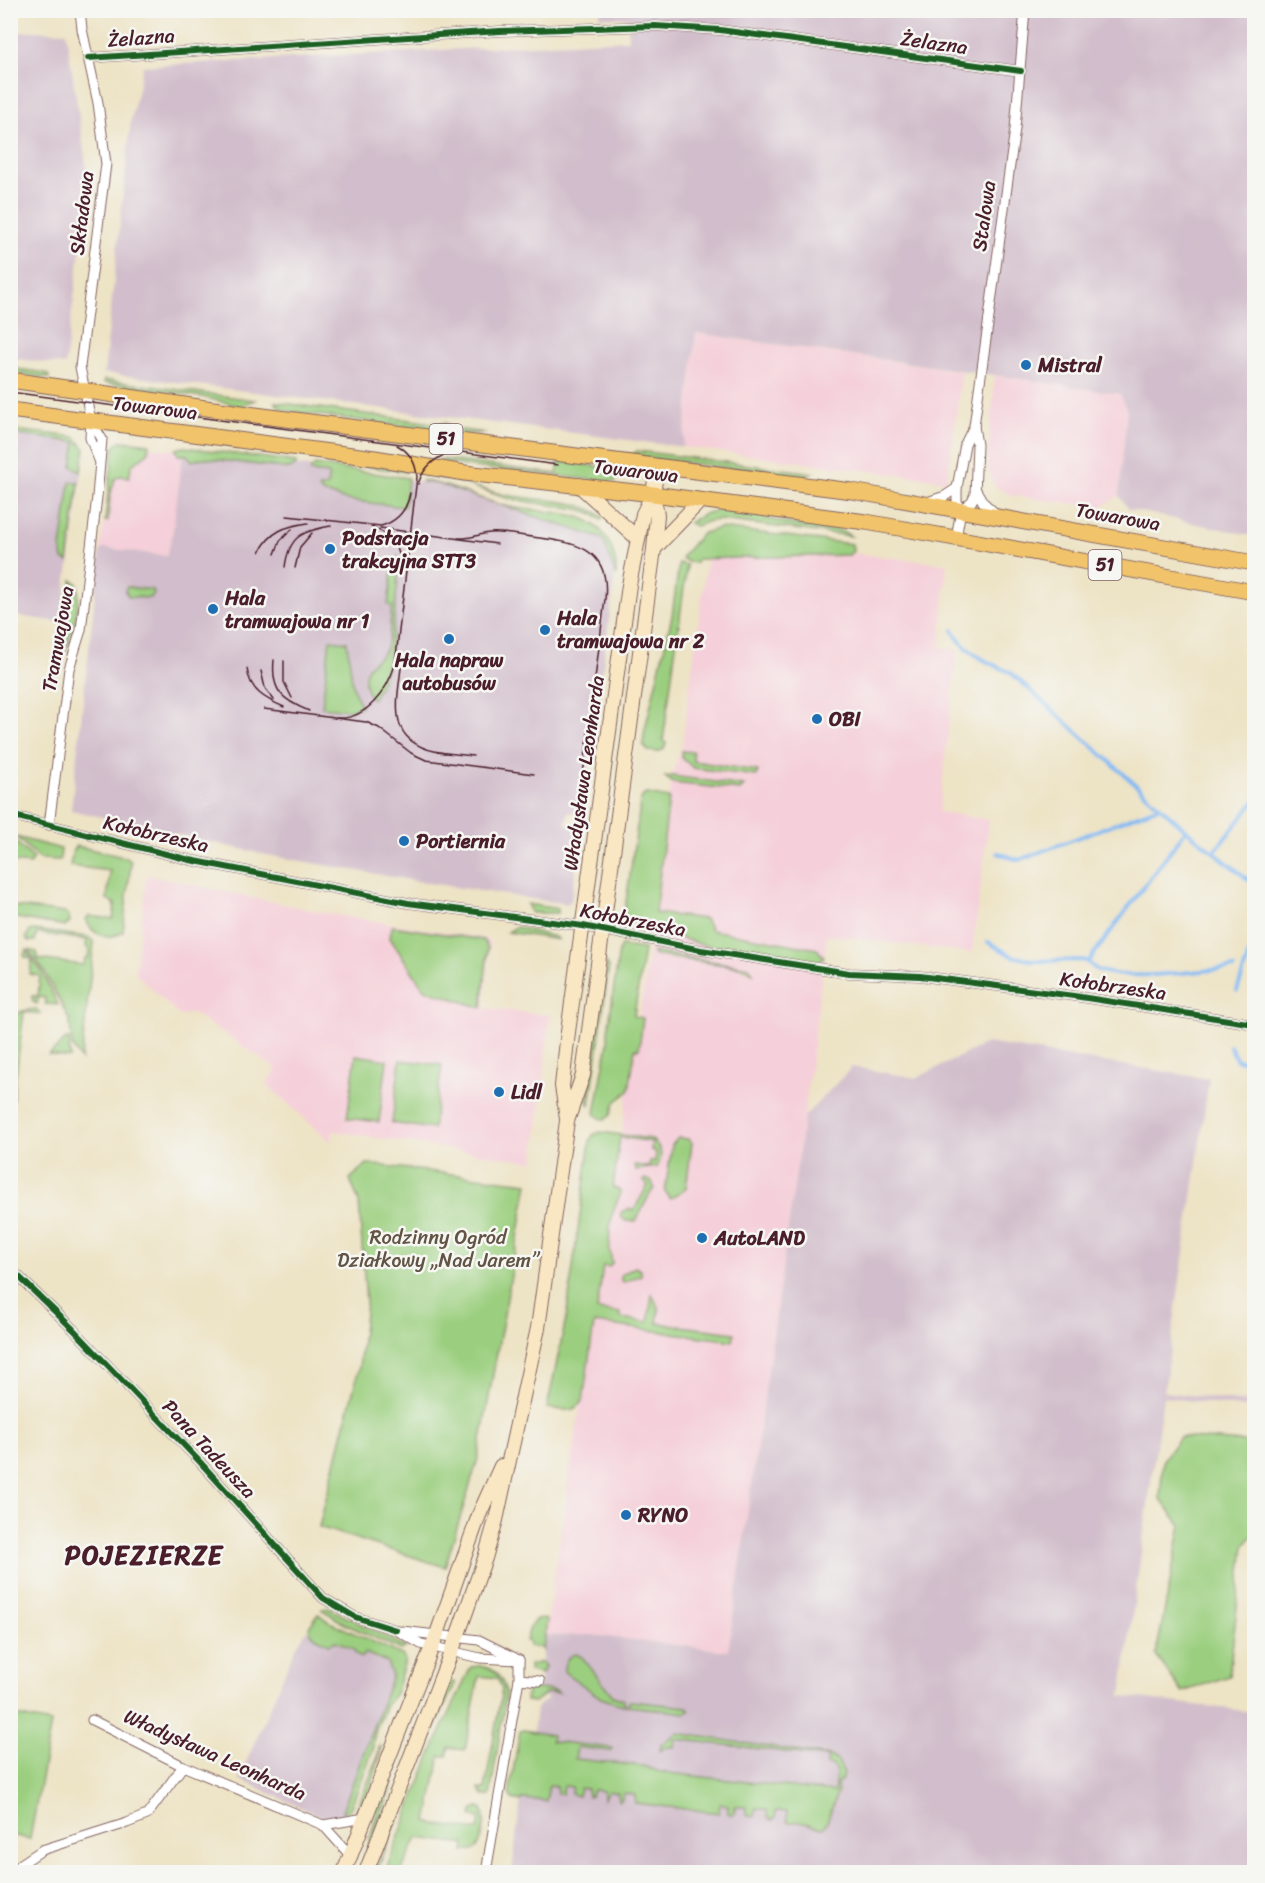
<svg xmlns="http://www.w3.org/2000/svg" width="1265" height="1883" font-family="Sriracha,sans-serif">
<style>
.built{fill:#f5cfd9}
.industrial{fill:#d1bdcb}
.green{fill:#9bcf7f;stroke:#727755;stroke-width:1.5}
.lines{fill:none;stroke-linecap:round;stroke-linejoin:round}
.stream{stroke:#84baf3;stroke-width:4}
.minor-casing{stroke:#836461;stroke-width:11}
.secondary-casing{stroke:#836461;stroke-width:16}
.primary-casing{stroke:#836461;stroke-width:17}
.minor{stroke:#fff;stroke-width:9}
.secondary{stroke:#f9e7c3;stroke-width:14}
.primary{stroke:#f1c36a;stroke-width:15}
.tram{stroke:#4a1f2b;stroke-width:1.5}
.cycleway-casing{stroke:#f6f6f2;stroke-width:10}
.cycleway{stroke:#1b5e20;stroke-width:6}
.poi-dot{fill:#1f6fb2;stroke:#f6f6f2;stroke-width:2}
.labels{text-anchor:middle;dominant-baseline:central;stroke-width:5;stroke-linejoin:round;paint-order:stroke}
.shield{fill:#f6f6f2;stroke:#7e6067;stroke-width:1.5}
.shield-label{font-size:18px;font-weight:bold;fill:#4a1f2b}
.street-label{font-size:20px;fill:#4a1f2b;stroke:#f6f6f2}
.poi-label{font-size:20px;font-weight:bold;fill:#4a1f2b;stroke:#f6f6f2;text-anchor:start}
.park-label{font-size:20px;fill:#625444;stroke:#f6f6f2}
.district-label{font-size:26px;font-weight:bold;letter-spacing:1.5px;fill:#4a1f2b;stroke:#f6f6f2}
</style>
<rect width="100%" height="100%" fill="#f6f6f2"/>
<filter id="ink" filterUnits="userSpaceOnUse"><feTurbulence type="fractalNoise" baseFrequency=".0167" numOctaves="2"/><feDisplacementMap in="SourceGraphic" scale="12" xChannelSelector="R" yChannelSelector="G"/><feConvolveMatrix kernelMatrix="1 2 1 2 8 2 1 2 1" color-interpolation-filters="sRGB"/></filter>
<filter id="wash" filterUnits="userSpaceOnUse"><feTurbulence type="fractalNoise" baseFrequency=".008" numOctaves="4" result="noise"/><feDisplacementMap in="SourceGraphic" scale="24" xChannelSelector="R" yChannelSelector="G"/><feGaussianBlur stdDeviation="1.35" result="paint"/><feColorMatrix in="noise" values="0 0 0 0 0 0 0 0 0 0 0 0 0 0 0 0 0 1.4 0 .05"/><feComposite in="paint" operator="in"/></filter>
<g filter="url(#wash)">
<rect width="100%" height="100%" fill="#ede3c5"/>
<g class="built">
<polygon points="696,333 962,371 947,481 683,447"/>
<polygon points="995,375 1120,394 1127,411 1119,496 1100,507 1013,496 994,486 987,464"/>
<polygon points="117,443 183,451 172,537 166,556 105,548 100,551 114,447"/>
<polygon points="851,553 947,564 940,647 957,650 939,812 989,820 972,953 827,935 804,1117 728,1651 591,1635 545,1636 655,913 672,776 682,745 707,559"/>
<polygon points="147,875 325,913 487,939 490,944 484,1008 550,1015 534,1162 333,1131 331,1142 266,1084 277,1069 193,1013 180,1016 135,973"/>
</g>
<g class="industrial">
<polygon points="600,11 1254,11 1254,536 1128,509 1119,496 1127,411 1120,394 995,375 696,333 683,447 104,373 131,120 143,66 628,40 629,18 600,17"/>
<polygon points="30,31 66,32 89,184 65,365 11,358 11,33"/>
<polygon points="11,429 75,437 85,449 61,622 11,615"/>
<polygon points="183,451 438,484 603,539 615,576 583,812 575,813 568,812 566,824 581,830 571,901 567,904 422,882 267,855 71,810 100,551 105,548 166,556 172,537"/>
<polygon points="987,1043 1209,1079 1164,1392 1254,1403 1254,1409 1163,1397 1121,1696 1254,1712 1254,1872 512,1872 527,1748 533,1733 536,1708 547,1699 539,1689 545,1636 591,1635 728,1651 804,1117 852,1067 917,1078"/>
<polygon points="307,1630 399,1668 343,1813 326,1819 239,1779 295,1649"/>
</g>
<g class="green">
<polygon points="11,368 45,373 48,374 49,378 11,373"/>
<polygon points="104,380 255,400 240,406 202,397 104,383"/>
<polygon points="275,402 432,423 446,423 453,429 487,433 465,434 288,411 280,408"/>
<polygon points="15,430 75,437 85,449 81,472 72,466 76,442 19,435"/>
<polygon points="121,441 149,444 148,453 132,465 129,477 120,476 115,479 110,496 108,521 105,521 114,447"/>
<polygon points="184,447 296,462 296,465 290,469 203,458 192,461 187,455 178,455 176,449"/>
<polygon points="637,451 813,473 805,477 631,456"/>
<polygon points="328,459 405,469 406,472 324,461"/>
<polygon points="442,459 557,474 559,461 617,469 615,482 473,467 438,461"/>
<polygon points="315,465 408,478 405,505 403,507 346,500 321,492 319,488 327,486 329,474 311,472 311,469"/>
<path d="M425,474C451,478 475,488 501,494C534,502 575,496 603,517L601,520L591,513L578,509L509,499L463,483L425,475Z"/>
<path d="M422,480C452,485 477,499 506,506C542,515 592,504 610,545C615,556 617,564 616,576L603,539L438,484L422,482Z"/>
<polygon points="70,482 79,483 68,562 63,559 61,548"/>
<path d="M714,511C740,509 766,520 792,524C810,528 836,525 851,536L721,520L709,521L696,526L689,523L704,514Z"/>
<polygon points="720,528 852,544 853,551 849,555 697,559 696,563 688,562 681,558 701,534"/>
<path d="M398,555L399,570C394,607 394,670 372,699C363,688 361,672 373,662C378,657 384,655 386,648C391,636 390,619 392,606L388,605L392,572H396Z"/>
<polygon points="679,563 687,565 663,741 666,743 664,749 658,752 648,751 643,744 645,729 672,616"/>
<path d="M72,580L77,583C83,599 71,636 65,653Z"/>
<polygon points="127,587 153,590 154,593 150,598 129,597 125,591"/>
<polygon points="330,640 347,642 353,688 361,706 349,710 322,707"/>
<polygon points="681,751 693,752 693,761 758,771 756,776 693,768 682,758"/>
<polygon points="672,776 744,786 740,790 673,783 665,777"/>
<polygon points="648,794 669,798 655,913 705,919 711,930 817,949 824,957 819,962 702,945 629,921 624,916 641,799 644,795"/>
<polygon points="16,837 61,849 60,860 40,859"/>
<polygon points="11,838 33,858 30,864 11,862"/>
<path d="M77,846L127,858L131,862L123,932C108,941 91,935 86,919L89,916L113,919L115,904L107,899L110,871L70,866L73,851Z"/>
<polygon points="527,904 558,909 558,913 531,913"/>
<polygon points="11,906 65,913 69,916 70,922 65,926 11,917"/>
<polygon points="392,926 483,940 488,948 482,1008 424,989 390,938"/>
<polygon points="516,927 555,937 559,940 508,932"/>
<polygon points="34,930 88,937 94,942 81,1060 72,1046 70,1021 44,971 28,950 37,952 38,959 83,965 85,958 88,957 89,950 86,946 87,940 37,933 35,941 28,941 26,937 30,931"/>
<path d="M621,946L644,949L634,1016L643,1018L639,1049H635L629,1091L615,1102L611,1115C605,1121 599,1120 595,1113L608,1043V1031L619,950Z"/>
<polygon points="26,951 42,972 58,1005 45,1004 45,998 39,997 37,1004 33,1002 32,996 38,996 40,976 30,974 32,959 25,957 24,955"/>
<polygon points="653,952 749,967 753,973 740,967 657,956 653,955"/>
<polygon points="606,963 609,967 590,1105 587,1101"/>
<polygon points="36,1009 41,1014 24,1012 11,1113 11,1018 22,1011"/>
<polygon points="66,1039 69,1039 70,1058 49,1055"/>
<polygon points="356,1055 387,1060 379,1122 347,1118"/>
<polygon points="400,1060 442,1065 433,1129 392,1123"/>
<path d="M600,1132L651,1139C661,1146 664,1156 657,1167L636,1170L634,1165L649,1167L650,1161H655L656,1152L651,1150L652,1142L620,1137L613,1188L619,1190L621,1193C609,1215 607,1239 612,1263L609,1267L603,1266L597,1310L621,1313V1318L648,1322L652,1294L659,1309L657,1323L734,1333L733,1341L594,1323L583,1401C574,1414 562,1410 547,1408L566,1319L590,1141L593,1135Z"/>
<polygon points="678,1138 689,1139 692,1143 686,1188 670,1199 665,1191 672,1145"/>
<polygon points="367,1164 528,1183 477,1462 445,1567 319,1527 359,1368 366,1303 359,1202 350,1179"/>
<path d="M644,1179L652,1181L654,1188C646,1199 642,1211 636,1221H626L621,1217V1212L628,1209L634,1210L648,1185L643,1181Z"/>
<polygon points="635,1267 641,1270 641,1275 625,1282 621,1281 621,1275"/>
<polygon points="1180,1437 1254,1443 1254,1534 1244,1546 1229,1676 1182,1692 1156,1655 1181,1525 1160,1499 1163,1460"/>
<polygon points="326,1607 406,1647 401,1650 345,1624 321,1609"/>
<path d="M318,1614L332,1623L402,1655L405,1660L396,1692L385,1707L376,1729L373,1741V1750L361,1781L350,1809L345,1812H342L392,1676L387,1662L365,1653L362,1657L356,1654L353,1648L336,1641L330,1644C321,1640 310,1637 309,1627Z"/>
<polygon points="544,1618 547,1620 543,1650 542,1648 529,1646 529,1641 526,1641 530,1627 536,1619"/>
<path d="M576,1654L582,1657L613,1696L624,1700L625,1706L601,1698L567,1674L564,1671C564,1662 567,1656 576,1654Z"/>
<polygon points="541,1662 545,1666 542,1674 529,1671 530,1665"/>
<path d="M479,1666C494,1668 503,1678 506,1693L490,1796H484L479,1789H485L502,1689L497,1678L479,1676L465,1750L449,1747L447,1756H440L427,1822L438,1825L478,1830L480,1818L472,1816L473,1811L478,1807L482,1808C486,1819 484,1844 473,1851H464L465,1844L417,1838L401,1872H385L433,1749L471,1667Z"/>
<polygon points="449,1681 455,1683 454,1686 425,1750 377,1872 375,1872"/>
<polygon points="530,1688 556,1691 559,1693 547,1693 535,1702 526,1701 527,1689"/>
<polygon points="630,1701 687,1707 690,1710 686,1713 627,1706"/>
<polygon points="11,1715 51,1723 30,1839 11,1835"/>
<polygon points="523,1730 552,1735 551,1741 612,1748 610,1751 577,1747 575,1759 643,1766 660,1772 834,1792 836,1772 833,1766 827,1765 828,1757 675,1739 674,1747 666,1747 660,1751 661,1745 677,1733 830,1756 838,1761 844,1773 842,1780 837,1783 837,1789 838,1791 826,1825 822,1828 800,1822 787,1822 787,1812 776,1811 775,1818 771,1820 767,1817 767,1810 756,1808 755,1816 752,1817 746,1815 746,1807 735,1806 734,1814 732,1815 728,1813 728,1805 720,1804 719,1813 635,1803 635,1795 623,1793 622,1799 619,1801 618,1793 608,1791 604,1799 603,1791 593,1790 591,1796 588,1797 587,1789 580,1788 578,1796 571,1794 572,1787 564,1786 562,1794 557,1794 557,1786 549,1785 546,1801 522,1799 521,1801 512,1799 509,1794 520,1731"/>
<path d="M381,1746C379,1762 370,1801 356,1811L378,1757L379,1747Z"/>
<polygon points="400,1750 388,1797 365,1858 380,1801"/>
</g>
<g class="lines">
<g class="stream">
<path d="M953,630C962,651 989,664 1010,672L1186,830L1254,884"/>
<polyline points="1214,852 1254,802"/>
<polyline points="998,853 1019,860 1159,807"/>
<path d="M988,942L1012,956L1035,961L1083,960C1089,962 1093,968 1098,970C1129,982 1200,970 1234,968"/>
<polyline points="1088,962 1186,830"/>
<polyline points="1237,991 1254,940"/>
<polyline points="1230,1046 1237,1060 1254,1062"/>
</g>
</g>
</g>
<g filter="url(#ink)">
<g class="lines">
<defs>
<g id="minor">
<polyline points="80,10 82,29 98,103 106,164 80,367 91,421 90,438 99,460"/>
<polyline points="88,58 500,31 655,26 720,30 1021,71"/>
<polyline points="976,490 983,502 996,514"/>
<polyline points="927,502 945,496 957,488"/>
<polyline points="961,510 972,501 975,494 977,445 974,426 1015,129 1025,10"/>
<polyline points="956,538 961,510 957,501 957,488 965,444 974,426"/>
<polyline points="10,815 190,860 408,903 583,926 701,950 849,973 920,976 1074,996 1254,1024"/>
<polyline points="49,825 69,669 81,630 97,497 102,439 91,421"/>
<polyline points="10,1268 73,1329 200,1462 323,1598 355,1617 396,1630 421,1644 480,1658 519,1660"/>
<polyline points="402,1631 479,1640 515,1658"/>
<polyline points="519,1679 540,1681"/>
<polyline points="92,1720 183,1766 323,1825 350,1855"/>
<polyline points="323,1825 365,1818"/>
<polyline points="16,1872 21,1864 42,1850 127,1823 147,1815 183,1766"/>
<polyline points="486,1872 519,1679 519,1660"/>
</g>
<g id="secondary">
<polyline points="579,485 637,538"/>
<polyline points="654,549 701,500"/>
<polyline points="567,1119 562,1086 568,1032 629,585 643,514 653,494"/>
<polyline points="344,1872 437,1634 479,1515 501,1466"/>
<polyline points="366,1872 457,1637 485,1558 496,1520 538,1328 567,1121 583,1075 654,549 657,515 653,494 657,466"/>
</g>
<g id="primary">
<polyline points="10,380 263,416 852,491 1254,563"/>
<polyline points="10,410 375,458 465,473 653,494 866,522 1254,592"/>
</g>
</defs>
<use href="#minor" class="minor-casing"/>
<use href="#secondary" class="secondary-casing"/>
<use href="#primary" class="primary-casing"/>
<use href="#minor" class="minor"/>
<use href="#secondary" class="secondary"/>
<use href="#primary" class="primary"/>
<g class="tram">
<polyline points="10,392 558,465"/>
<path d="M418,484C424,466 436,456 454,452"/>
<path d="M287,516L381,526C398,521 407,510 410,493"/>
<path d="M371,527C391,533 402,549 401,570"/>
<polyline points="380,528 497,544"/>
<path d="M458,538C470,539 479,534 490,533C504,532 518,535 532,537C572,542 611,546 605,599L579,807"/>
<path d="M260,552C270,531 286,526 308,523"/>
<polyline points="275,554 280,541 292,529"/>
<path d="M285,567C289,536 302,531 331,526"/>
<polyline points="295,568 300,547 312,533"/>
<path d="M274,660C271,691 282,700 309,711"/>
<path d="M402,660C397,705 384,745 445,753"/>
<polyline points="284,661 284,682 292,698"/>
<path d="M247,669C250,691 265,699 284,707"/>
<polyline points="261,671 265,688 274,700"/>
<polyline points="264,709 366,722 379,728 411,753 426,760 534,774"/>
<path d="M337,718C366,720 387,691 395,665L417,477C416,462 410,452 397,445"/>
<polyline points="437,752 473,756"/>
</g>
<defs>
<g id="cycleway">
<polyline points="88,58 500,31 655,26 720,30 1021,71"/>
<polyline points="10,815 190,860 408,903 583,926 701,950 849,973 920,976 1074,996 1254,1024"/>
<polyline points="10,1268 73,1329 200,1462 323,1598 355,1617 396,1630"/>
</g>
</defs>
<use href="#cycleway" class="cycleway-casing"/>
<use href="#cycleway" class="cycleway"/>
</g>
</g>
<g class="poi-dot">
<circle cx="1026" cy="365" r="6"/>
<circle cx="330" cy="549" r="6"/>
<circle cx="213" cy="609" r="6"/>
<circle cx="545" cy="630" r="6"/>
<circle cx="449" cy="639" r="6"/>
<circle cx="817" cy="719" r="6"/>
<circle cx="404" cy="841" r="6"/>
<circle cx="499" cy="1092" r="6"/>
<circle cx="702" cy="1238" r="6"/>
<circle cx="626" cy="1515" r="6"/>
</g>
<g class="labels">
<g class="shield">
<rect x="429.5" y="424" width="33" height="30" rx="4.5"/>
<rect x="1088.5" y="550" width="33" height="30" rx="4.5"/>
</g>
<g class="shield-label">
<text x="446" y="439">51</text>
<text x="1105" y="565">51</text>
</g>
<g class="street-label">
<text transform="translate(141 38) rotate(-4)">Żelazna</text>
<text transform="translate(934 43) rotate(8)">Żelazna</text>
<text transform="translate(82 213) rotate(-83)">Składowa</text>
<text transform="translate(984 216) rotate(-82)">Stalowa</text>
<text transform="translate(155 408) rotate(7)">Towarowa</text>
<text transform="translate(636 471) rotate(7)">Towarowa</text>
<text transform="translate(1118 517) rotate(10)">Towarowa</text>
<text transform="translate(58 639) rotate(-80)">Tramwajowa</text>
<text transform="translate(584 773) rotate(-82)">Władysława Leonharda</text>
<text transform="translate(156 834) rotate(13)">Kołobrzeska</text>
<text transform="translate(633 920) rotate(11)">Kołobrzeska</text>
<text transform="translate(1113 986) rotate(8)">Kołobrzeska</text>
<text transform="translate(209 1449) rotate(47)">Pana Tadeusza</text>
<text transform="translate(215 1755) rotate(24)">Władysława Leonharda</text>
</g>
<g class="poi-label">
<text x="1038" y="365">Mistral</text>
<text x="342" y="538">Podstacja<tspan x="342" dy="23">trakcyjna STT3</tspan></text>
<text x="225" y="598">Hala<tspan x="225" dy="23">tramwajowa nr 1</tspan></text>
<text x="557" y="618">Hala<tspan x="557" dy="23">tramwajowa nr 2</tspan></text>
<text x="449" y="660" text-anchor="middle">Hala napraw<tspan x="449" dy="23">autobusów</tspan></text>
<text x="829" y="719">OBI</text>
<text x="416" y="841">Portiernia</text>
<text x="511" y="1092">Lidl</text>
<text x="714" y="1238">AutoLAND</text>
<text x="638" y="1515">RYNO</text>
</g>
<g class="park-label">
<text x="438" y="1237">Rodzinny Ogród<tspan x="438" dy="23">Działkowy „Nad Jarem”</tspan></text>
</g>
<g class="district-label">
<text x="144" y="1555">POJEZIERZE</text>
</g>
</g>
<rect width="1265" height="1883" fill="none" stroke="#f6f6f2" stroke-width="36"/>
</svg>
